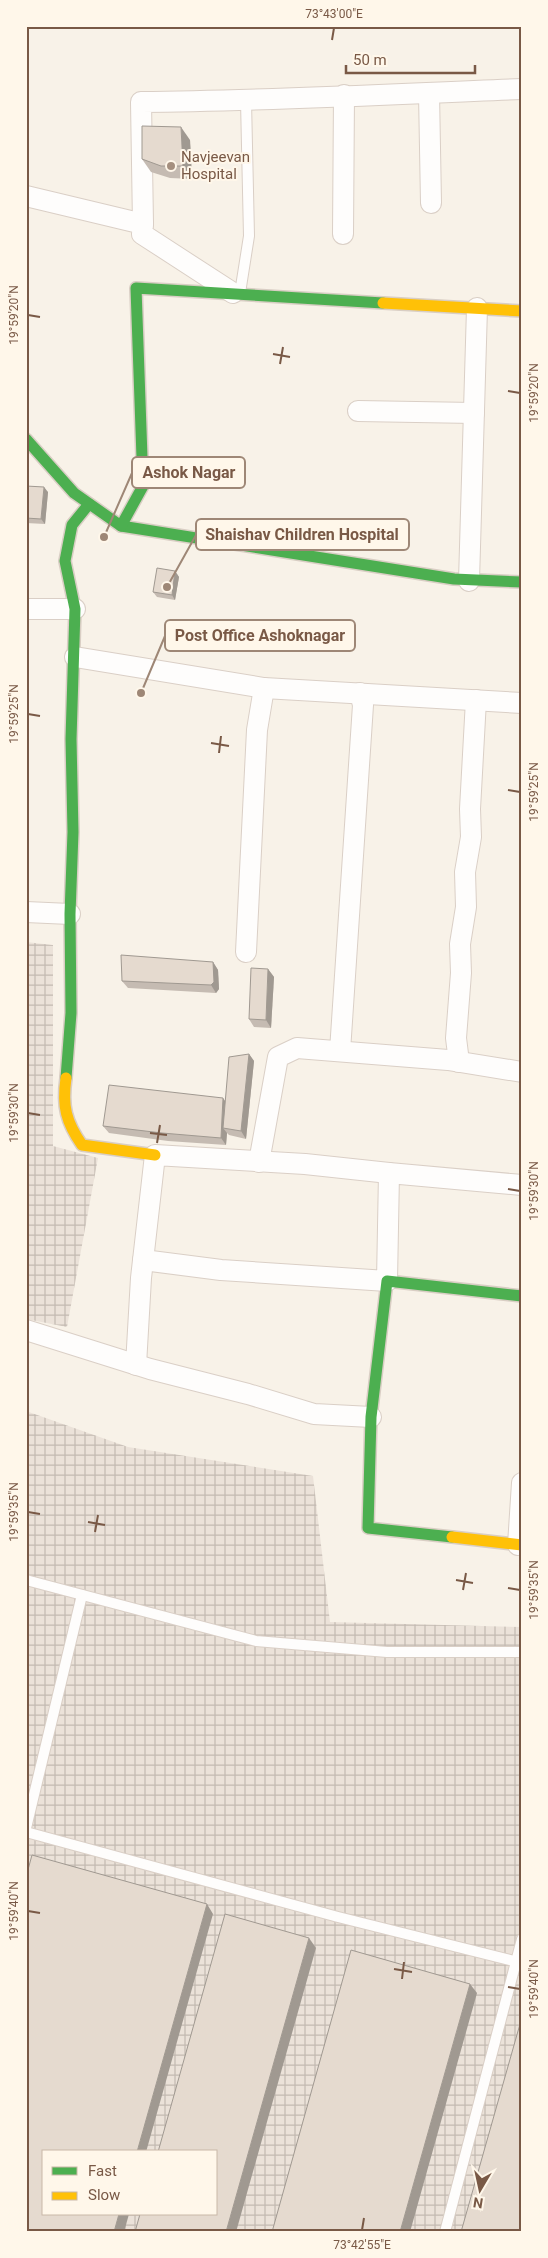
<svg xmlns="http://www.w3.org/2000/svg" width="548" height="2258" font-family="Roboto,sans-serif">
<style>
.industrial{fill:url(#industrial-grid);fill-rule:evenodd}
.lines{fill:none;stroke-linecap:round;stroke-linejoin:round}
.lane-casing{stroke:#dacfc6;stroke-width:12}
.street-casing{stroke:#dacfc6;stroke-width:22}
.fast-casing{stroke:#d9cec4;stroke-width:14}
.slow-casing{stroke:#d9cec4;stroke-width:14}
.lane{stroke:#fefdfc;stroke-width:10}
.street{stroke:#fefdfc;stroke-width:20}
.fast{stroke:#4caf50;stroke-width:11}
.slow{stroke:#ffc107;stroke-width:11}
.wall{fill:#c5bbb2}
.shaded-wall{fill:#a09991}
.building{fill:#e5dacf;stroke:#a09991}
.ticks{fill:none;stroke:#795946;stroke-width:2}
.poi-dot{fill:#a58f7f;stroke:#fff7ea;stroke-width:2}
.labels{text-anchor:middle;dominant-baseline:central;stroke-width:4;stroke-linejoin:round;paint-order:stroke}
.poi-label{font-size:15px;fill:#795946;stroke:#fff7ea;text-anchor:start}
.leader{fill:none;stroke:#9e8776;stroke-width:2}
.callout-dot{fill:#9e8776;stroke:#fff7ea;stroke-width:2}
.callout{fill:#fff7ea;stroke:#9e8776;stroke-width:2}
.callout-label{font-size:16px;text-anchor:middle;font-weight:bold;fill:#795946}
.neatline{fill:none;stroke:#795946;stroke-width:2}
.ticks-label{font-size:12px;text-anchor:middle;fill:#795946}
</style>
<defs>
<pattern id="industrial-grid" width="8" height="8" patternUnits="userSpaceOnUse" patternTransform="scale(1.25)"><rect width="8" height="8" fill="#ebe2d9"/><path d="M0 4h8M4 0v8" fill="none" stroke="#c3bab2"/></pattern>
</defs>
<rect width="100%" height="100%" fill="#f8f2e8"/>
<g class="industrial">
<polygon points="26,942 53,945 53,1146 98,1158 67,1327 26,1319"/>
<path d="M26,1411L128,1447L313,1476L330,1622L522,1627V2232H26ZM44,2152H216V2214H44Z"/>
</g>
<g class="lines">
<defs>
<g id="lane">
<polyline points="240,293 249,236 246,101"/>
<polyline points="26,1580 256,1641 387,1652 522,1652"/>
<polyline points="26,1828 82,1595"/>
<polyline points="26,1832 338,1917 522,1963"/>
<polyline points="445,2232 522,1939"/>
</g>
<g id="street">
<polyline points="429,93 431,203"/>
<polyline points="26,196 143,224 142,234 233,293"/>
<path d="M143,224L141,102C268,101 395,94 522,89"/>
<polyline points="343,234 344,95"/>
<polyline points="358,411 474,413"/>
<polyline points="469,581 477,308"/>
<polyline points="26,609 75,609"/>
<polyline points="75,657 264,688 522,703"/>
<polyline points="26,912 70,914"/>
<polyline points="246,952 257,730 264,688"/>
<polyline points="340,1051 363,705 360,693"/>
<polyline points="459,1062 456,1038 461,973 460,944 466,907 465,872 471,837 470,809 476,700"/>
<polyline points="259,1162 278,1057 297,1048 448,1060 522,1072"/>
<polyline points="143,1260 221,1270 387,1281 389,1173 522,1185"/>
<polyline points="26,1330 150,1369 248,1394 314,1414 371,1417"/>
<polyline points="136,1365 141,1278 155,1155 305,1164 389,1173"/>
<polyline points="518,1545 522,1483"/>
</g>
<g id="fast">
<polyline points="26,439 74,493 121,526 454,579 522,582"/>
<polyline points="121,526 143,486 136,288 383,303"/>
<polyline points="66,1078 71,1013 70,914 73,832 71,739 75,609 65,561 72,525 89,504"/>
<polyline points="452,1537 368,1528 371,1417 387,1281 522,1296"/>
</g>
<g id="slow">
<polyline points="383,303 522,311"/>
<path d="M66,1078C62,1106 66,1122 82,1145L155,1155"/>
<polyline points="452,1537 522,1545"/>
</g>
</defs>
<use href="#lane" class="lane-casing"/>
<use href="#street" class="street-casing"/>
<use href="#fast" class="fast-casing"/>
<use href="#slow" class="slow-casing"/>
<use href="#lane" class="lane"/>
<use href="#street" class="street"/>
<use href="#fast" class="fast"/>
<use href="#slow" class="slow"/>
</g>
<g class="wall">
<polygon points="190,140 192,179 170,178 151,172 142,159"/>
<polygon points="26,486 48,492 45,524 26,523"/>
<polygon points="175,571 179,577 175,600 157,597 153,592"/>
<polygon points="213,962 218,970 219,989 216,993 128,988 122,981"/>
<polygon points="268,969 274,977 271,1028 254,1027 249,1019"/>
<polygon points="249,1054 254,1061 246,1139 229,1135 227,1133 226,1145 168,1141 109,1133 103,1126 225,1102"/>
</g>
<g class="shaded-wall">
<polygon points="181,127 190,140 192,179 183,166"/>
<polygon points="44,487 48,492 45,524 41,519"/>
<polygon points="175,571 179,577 175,600 172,595"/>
<polygon points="213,962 218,970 219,989 216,993 211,985"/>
<polygon points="268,969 274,977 271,1028 266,1020"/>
<polygon points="249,1054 254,1061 246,1139 241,1131"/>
<polygon points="223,1098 228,1105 223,1128 227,1133 226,1145 221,1138"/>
<polygon points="207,1904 213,1914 146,2152 137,2152"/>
<polygon points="309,1938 316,1948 236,2232 226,2232"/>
<polygon points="470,1984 477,1993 410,2232 400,2232"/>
<polygon points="119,2214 129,2214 124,2232 114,2232"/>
</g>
<g class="building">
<polygon points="142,126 181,127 183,166 161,166 142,159"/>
<polygon points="26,486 44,487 41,519 26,518"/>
<polygon points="157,568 175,571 172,595 153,592"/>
<polygon points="121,955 213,962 214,982 211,985 122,981"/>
<polygon points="251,968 268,969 266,1020 249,1019"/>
<polygon points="249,1054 241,1131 223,1128 229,1057"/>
<polygon points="109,1085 223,1098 221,1138 162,1133 103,1126"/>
<polygon points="32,1855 207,1904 137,2152 44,2152 44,2214 119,2214 114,2232 26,2232 26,1877"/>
<polygon points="225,1914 309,1938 226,2232 135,2232 140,2214 216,2214 216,2152 158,2152"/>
<polygon points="351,1950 470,1984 400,2232 272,2232"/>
<polygon points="522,2017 522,2232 461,2232"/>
</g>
<path class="ticks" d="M332,40L334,28M28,315L40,317M273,354L290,357M280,364L283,347M508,391L520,393M28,714L40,716M211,743L229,746M219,753L221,736M508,790L520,792M28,1113L40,1115M150,1133L167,1135M157,1143L160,1125M508,1189L520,1191M28,1512L40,1514M88,1522L105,1525M95,1532L98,1515M456,1580L473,1583M508,1588L520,1590M463,1590L466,1573M28,1911L40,1913M394,1969L412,1972M402,1979L404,1962M508,1987L520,1989M362,2230L364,2218"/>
<circle class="poi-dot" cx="171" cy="166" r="5"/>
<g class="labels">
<g class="poi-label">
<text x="181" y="157">Navjeevan<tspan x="181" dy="17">Hospital</tspan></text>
</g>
</g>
<path class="leader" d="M104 537L132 473M167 587L196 535M141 693L165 636"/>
<g class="callout-dot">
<circle cx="104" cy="537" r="5"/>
<circle cx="167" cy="587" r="5"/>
<circle cx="141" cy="693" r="5"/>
</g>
<g class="callout">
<rect x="132" y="457" width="113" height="31" rx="5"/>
<rect x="196" y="519" width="213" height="31" rx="5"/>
<rect x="165" y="620" width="190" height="31" rx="5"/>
</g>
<g class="callout-label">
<text x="189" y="478">Ashok Nagar</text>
<text x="302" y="540">Shaishav Children Hospital</text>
<text x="260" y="641">Post Office Ashoknagar</text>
</g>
<rect width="548" height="2258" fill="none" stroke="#fff7ea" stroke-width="55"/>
<rect x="42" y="2150" width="175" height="65" fill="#fff7ea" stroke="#c9b8a8"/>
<rect x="52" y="2167" width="25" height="8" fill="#4caf50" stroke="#c9b8a8"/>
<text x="88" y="2176" font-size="15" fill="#795946">Fast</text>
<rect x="52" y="2192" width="25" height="8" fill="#ffc107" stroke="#c9b8a8"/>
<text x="88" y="2200" font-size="15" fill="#795946">Slow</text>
<g transform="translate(480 2190) rotate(189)" stroke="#fff7ea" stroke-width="4" paint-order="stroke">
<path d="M0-4L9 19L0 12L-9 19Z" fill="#795946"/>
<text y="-8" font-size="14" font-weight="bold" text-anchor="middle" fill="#795946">N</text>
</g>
<path d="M346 65v8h129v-8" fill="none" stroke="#795946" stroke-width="2.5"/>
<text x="353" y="65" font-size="15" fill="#795946" stroke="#fff7ea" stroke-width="4" paint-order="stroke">50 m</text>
<rect x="28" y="28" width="492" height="2202" class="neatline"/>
<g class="ticks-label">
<text x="334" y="18">73°43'00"E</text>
<text transform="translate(14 315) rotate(-90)" y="4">19°59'20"N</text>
<text transform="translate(534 393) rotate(-90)" y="4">19°59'20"N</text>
<text transform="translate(14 714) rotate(-90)" y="4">19°59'25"N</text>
<text transform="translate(534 792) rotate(-90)" y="4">19°59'25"N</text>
<text transform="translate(14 1113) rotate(-90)" y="4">19°59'30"N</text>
<text transform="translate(534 1191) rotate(-90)" y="4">19°59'30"N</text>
<text transform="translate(14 1512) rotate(-90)" y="4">19°59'35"N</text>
<text transform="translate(534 1590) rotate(-90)" y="4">19°59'35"N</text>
<text transform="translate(14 1911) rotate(-90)" y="4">19°59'40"N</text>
<text transform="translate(534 1989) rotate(-90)" y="4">19°59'40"N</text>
<text x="362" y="2249">73°42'55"E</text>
</g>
</svg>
